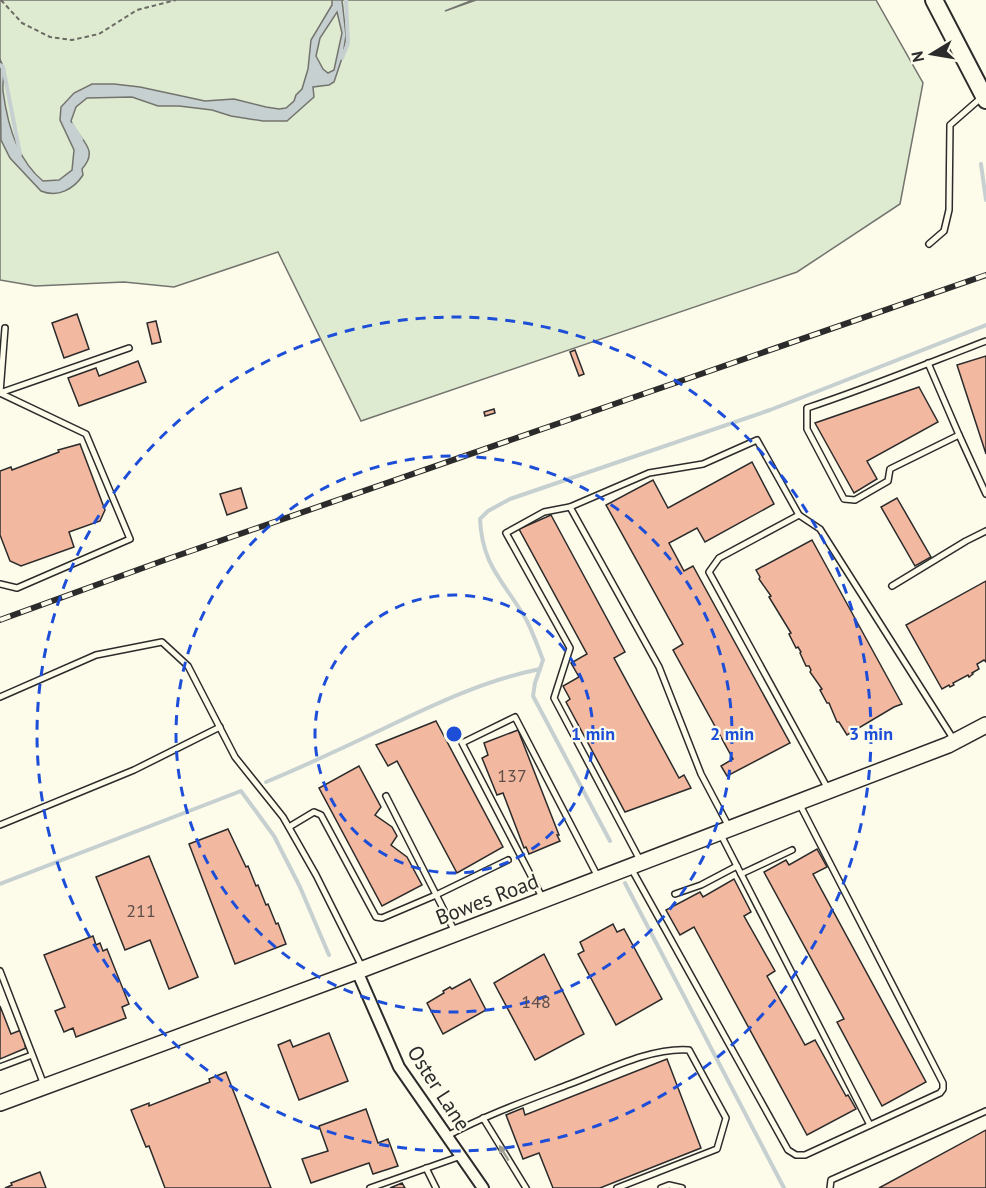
<svg xmlns="http://www.w3.org/2000/svg" width="986" height="1188" font-family="'PT Sans',sans-serif">
<style>
.green{fill:#deebd1;stroke:#74746e;stroke-width:1.5}
.water{fill:#c7d0d0;stroke:#74746e;stroke-width:1.5;fill-rule:evenodd}
.lines{fill:none;stroke-linecap:round;stroke-linejoin:round}
.stream{stroke:#c7d0d0;stroke-width:4}
.building{fill:#f2b8a0;stroke:#2b2b2b;stroke-width:1.5}
.lane-casing{stroke:#2b2b2b;stroke-width:8}
.street-casing{stroke:#2b2b2b;stroke-width:14}
.secondary-casing{stroke:#2b2b2b;stroke-width:18}
.primary-casing{stroke:#2b2b2b;stroke-width:20}
.path{stroke:#6a6964;stroke-width:2;stroke-dasharray:4.5 3;stroke-linecap:butt}
.lane{stroke:#fdfbea;stroke-width:5}
.street{stroke:#fdfbea;stroke-width:10}
.secondary{stroke:#fdfbea;stroke-width:15}
.primary{stroke:#fdfbea;stroke-width:16}
.rail-casing{stroke:#2b2b2b;stroke-width:6}
.rail{stroke:#fdfbea;stroke-width:4;stroke-dasharray:11;stroke-linecap:butt}
.oneway{fill:#9e9d94}
.ring{fill:none;stroke:#1d4ed8;stroke-width:3;stroke-dasharray:10 8}
.labels{text-anchor:middle;dominant-baseline:central;stroke-width:4.5;stroke-linejoin:round;paint-order:stroke}
.number-label{font-size:18px;fill:#5d4e48}
.street-label{font-size:21px;fill:#2b2b2b;stroke:#fdfbea}
.centre{fill:#1d4ed8;stroke:#fdfbea;stroke-width:3}
.ring-label{font-size:18px;text-anchor:middle;font-weight:bold;fill:#1d4ed8;stroke:#fdfbea;stroke-width:4.5;stroke-linejoin:round;paint-order:stroke}
</style>
<rect width="100%" height="100%" fill="#fdfbea"/>
<polygon class="green" points="0,0 473,0 445,11 476,0 876,0 923,83 900,204 797,272 361,421 278,252 174,287 124,282 35,286 0,280"/>
<path class="water" d="M332,0H342L346,35L343,55L334,82L329,85L313,87L314,97L287,121H263L231,116L212,110L179,106H158L132,97L87,98L76,107L71,121C80,141 100,149 82,169L83,175C74,189 58,198 41,191L10,158L1,140L0,59C7,73 2,77 3,91C7,122 17,160 43,181L59,180L72,170L74,150L60,120L61,107L74,93L92,84H114L140,87L205,101L234,99L266,107L279,109L286,108L294,101L296,95L302,89L308,69L311,40L332,5ZM337,12L342,33L334,70L328,73L323,69L316,56L320,38Z"/>
<g class="lines">
<g class="stream">
<polyline points="342,58 348,43 346,0"/>
<polyline points="0,65 3,67 20,154"/>
<polyline points="72,125 81,139"/>
<polyline points="981,164 986,200"/>
<path d="M266,782C307,765 347,746 387,727C437,703 486,680 540,669"/>
<path d="M610,841L533,696L535,683L543,660C538,647 533,633 527,621C505,582 482,567 480,519L488,511L510,499L770,410L986,325"/>
<polyline points="625,883 784,1188"/>
<polyline points="0,884 241,791 274,836 300,887 329,955"/>
</g>
</g>
<g class="building">
<polygon points="77,314 89,349 64,358 52,323"/>
<polygon points="156,321 161,342 152,344 147,323"/>
<polygon points="575,350 584,374 579,376 570,352"/>
<polygon points="986,356 986,454 957,365"/>
<polygon points="138,361 146,382 79,406 68,378 96,368 99,376"/>
<polygon points="919,387 938,422 867,461 877,479 854,493 815,423"/>
<polygon points="494,409 495,413 485,416 484,412"/>
<polygon points="80,444 105,510 100,521 69,532 74,547 21,566 10,561 0,535 0,471 11,467 12,470 59,452 58,450"/>
<polygon points="752,462 774,504 705,542 697,528 669,543 684,571 693,566 790,743 727,776 721,766 733,759 673,650 683,644 606,505 653,480 668,508"/>
<polygon points="241,488 247,508 227,515 220,494"/>
<polygon points="897,498 931,557 915,566 881,507"/>
<polygon points="551,515 625,652 614,658 679,778 684,775 691,788 625,812 566,702 570,699 563,686 579,677 571,663 587,654 519,529"/>
<polygon points="812,540 902,704 894,707 847,735 839,722 837,722 829,703 827,703 820,690 822,689 810,672 811,670 809,666 806,666 800,653 801,652 798,647 796,648 789,634 791,633 769,597 771,596 759,579 760,577 756,570"/>
<polygon points="986,581 986,662 984,660 977,664 979,669 972,673 973,674 969,677 968,675 953,683 954,685 950,687 949,685 942,689 906,625"/>
<polygon points="436,721 503,847 457,873 397,761 388,766 376,745"/>
<polygon points="518,730 559,835 557,835 560,841 529,854 526,847 524,848 503,793 497,795 482,758 488,755 484,743"/>
<polygon points="359,766 381,807 375,815 392,827 397,836 391,845 407,857 422,885 382,906 319,788"/>
<polygon points="228,829 246,867 248,866 256,886 258,885 266,905 268,904 276,924 278,923 286,944 235,964 189,844"/>
<polygon points="817,849 827,867 813,874 926,1082 882,1106 837,1022 844,1019 764,872 786,860 789,865"/>
<polygon points="149,856 198,977 169,989 150,940 125,950 96,877"/>
<polygon points="734,879 751,912 744,916 775,971 767,976 805,1045 815,1040 846,1096 848,1095 856,1109 807,1135 694,927 680,935 666,910 700,892 703,897"/>
<polygon points="613,924 617,932 624,929 662,999 616,1025 578,954 584,951 580,942"/>
<polygon points="93,936 96,945 100,943 103,951 107,949 129,1004 122,1007 126,1018 76,1037 73,1028 64,1032 55,1011 65,1007 44,955"/>
<polygon points="544,954 584,1034 535,1060 494,983"/>
<polygon points="470,979 486,1010 443,1034 427,1003 444,993 443,991 450,987 452,989"/>
<polygon points="0,1006 11,1034 21,1030 27,1045 25,1046 26,1048 0,1059"/>
<polygon points="329,1033 348,1081 299,1100 278,1045 290,1040 293,1047"/>
<polygon points="667,1059 701,1148 600,1188 553,1188 539,1153 523,1159 506,1115 523,1108 525,1115"/>
<polygon points="226,1072 271,1188 165,1188 149,1146 146,1147 131,1110 149,1103 149,1106 210,1082 209,1079"/>
<polygon points="366,1109 378,1143 388,1139 398,1166 373,1174 369,1163 311,1183 302,1159 328,1151 319,1126"/>
<polygon points="986,1130 986,1188 879,1188"/>
<polygon points="40,1172 46,1188 5,1188 12,1185 11,1183"/>
<polygon points="402,1183 405,1188 390,1188"/>
</g>
<g class="lines">
<defs>
<g id="lane">
<polyline points="929,244 944,231 949,210 950,125 982,97"/>
<path d="M928,363L959,435L890,469L888,481L855,500L844,499L807,429V408C868,388 926,364 986,341"/>
<polyline points="0,393 129,348"/>
<polyline points="0,393 5,328"/>
<polyline points="959,435 986,494"/>
<polyline points="570,507 544,512 506,533 570,648 554,698 641,862"/>
<polyline points="0,584 17,588 130,539 86,434 0,393"/>
<polyline points="892,586 966,541 986,531"/>
<polyline points="0,697 96,655 162,642 188,666 235,757 283,817 316,875 362,967"/>
<polyline points="828,789 709,572 719,558 799,515 820,529 954,740"/>
<polyline points="386,796 455,932"/>
<polyline points="0,825 134,770 220,727"/>
<polyline points="289,827 314,812 321,815 376,917 382,918 436,895 508,860"/>
<polyline points="729,827 701,774 659,667 570,507 649,473 703,464 757,440 799,515"/>
<polyline points="720,833 870,1125"/>
<polyline points="631,868 788,1150 796,1155 805,1155 940,1093 943,1089 943,1083 799,803"/>
<polyline points="741,874 792,850"/>
<polyline points="675,894 701,885 737,866"/>
<polyline points="542,897 462,743 515,717 598,877"/>
<polyline points="0,971 44,1085"/>
<polyline points="0,1067 32,1055"/>
<polyline points="483,1118 526,1188"/>
<path d="M447,1136C486,1115 528,1100 570,1084C605,1071 651,1047 689,1050L726,1118L717,1149L617,1188"/>
<polyline points="426,1168 436,1188"/>
<polyline points="370,1188 461,1156"/>
<polyline points="661,1188 669,1185 682,1188"/>
<polyline points="830,1188 831,1180 986,1111"/>
</g>
<polyline id="street" points="357,971 399,1067 483,1188"/>
<polyline id="secondary" points="0,1103 363,969 948,745 986,725"/>
<polyline id="primary" points="934,0 986,100"/>
</defs>
<use href="#lane" class="lane-casing"/>
<use href="#street" class="street-casing"/>
<use href="#secondary" class="secondary-casing"/>
<use href="#primary" class="primary-casing"/>
<polyline class="path" points="1,0 22,23 50,37 72,40 99,34 137,10 176,0"/>
<use href="#lane" class="lane"/>
<use href="#street" class="street"/>
<use href="#secondary" class="secondary"/>
<use href="#primary" class="primary"/>
<defs>
<polyline id="rail" points="0,620 162,561 986,275"/>
</defs>
<use href="#rail" class="rail-casing"/>
<use href="#rail" class="rail"/>
</g>
<defs><path id="oneway-solid" d="M-6-.8H1V-3.2L6.5 0L1 3.2V.8H-6Z" transform="scale(1.5)"/></defs>
<use class="oneway" href="#oneway-solid" transform="translate(504 1153) rotate(-121)"/>
<g class="ring">
<circle cx="454" cy="734" r="139"/>
<circle cx="454" cy="734" r="278"/>
<circle cx="454" cy="734" r="417"/>
</g>
<g class="labels">
<g class="number-label">
<text x="512" y="775">137</text>
<text x="141" y="910">211</text>
<text x="536" y="1001">148</text>
</g>
<g class="street-label">
<text transform="translate(487 899) rotate(-21)">Bowes Road</text>
<text transform="translate(439 1088) rotate(57)">Oster Lane</text>
</g>
</g>
<circle cx="454" cy="734" r="9" class="centre"/>
<g class="ring-label">
<text x="593" y="740">1 min</text>
<text x="732" y="740">2 min</text>
<text x="871" y="740">3 min</text>
</g>
<g transform="translate(932 54) rotate(259)" stroke="#fdfbea" stroke-width="4.5" paint-order="stroke">
<path d="M0-4.5L10 22L0 15L-10 22Z" fill="#2b2b2b"/>
<text y="-9" font-size="16" font-weight="bold" text-anchor="middle" fill="#2b2b2b">N</text>
</g>
</svg>
